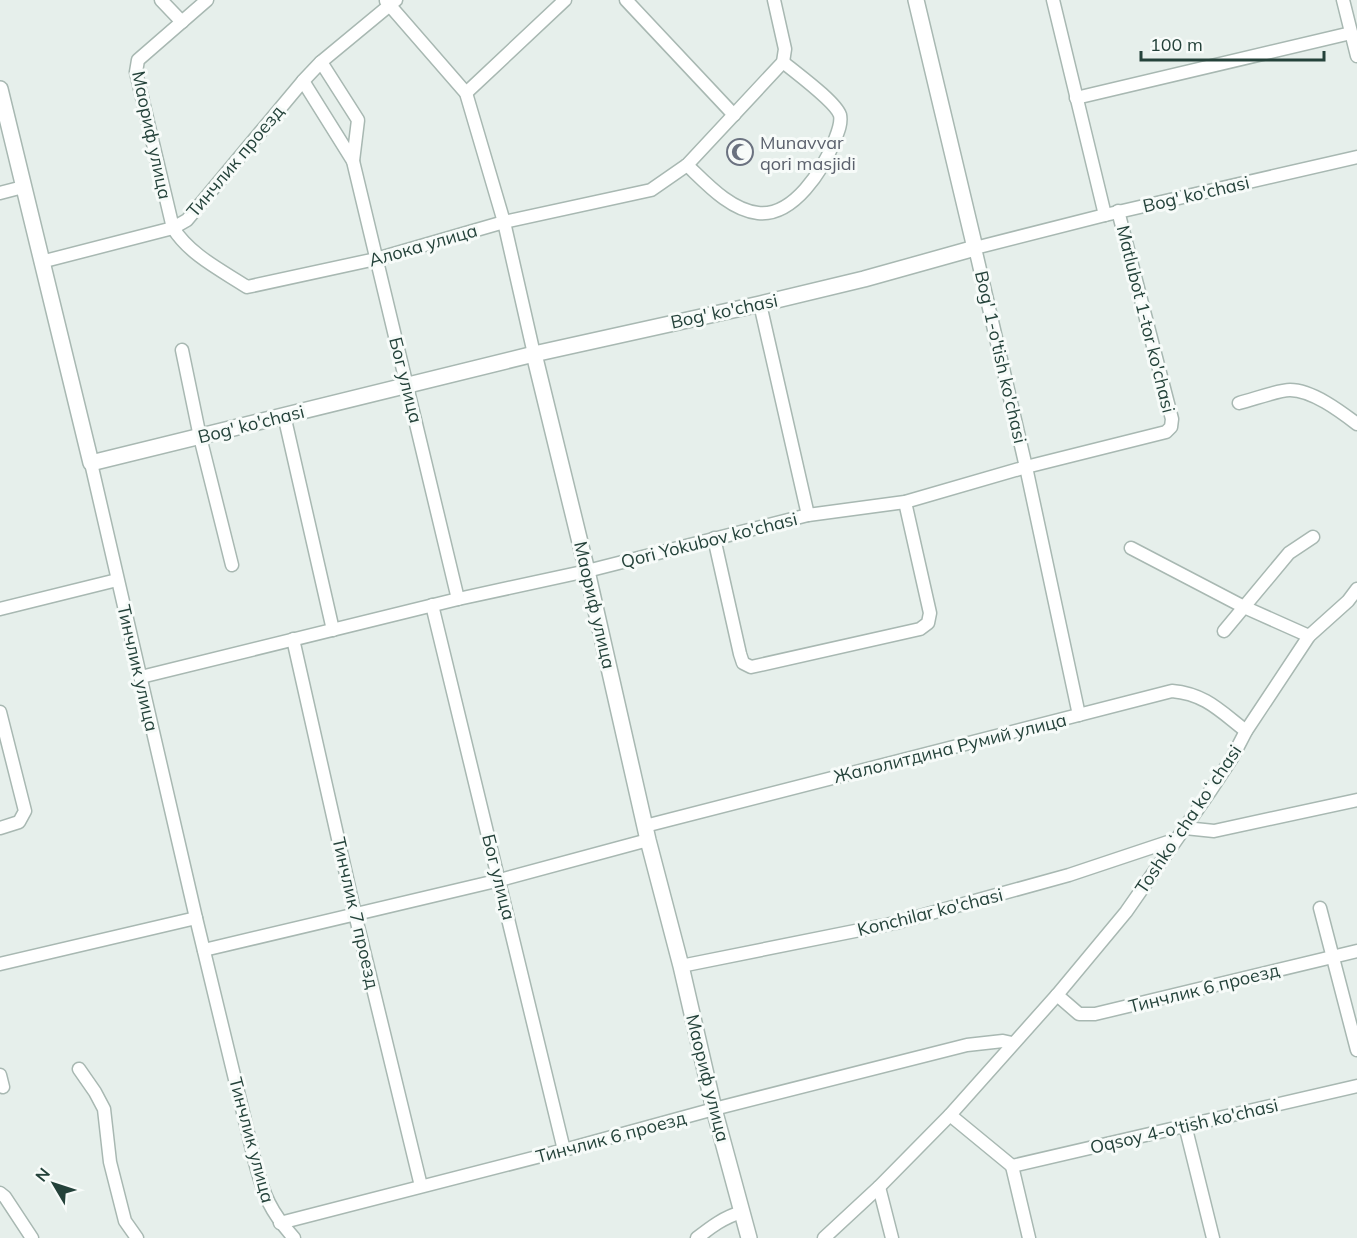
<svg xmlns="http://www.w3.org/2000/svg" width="1357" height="1238" font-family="Mulish,sans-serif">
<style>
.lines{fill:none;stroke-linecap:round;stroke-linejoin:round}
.minor-casing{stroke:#a8b8b2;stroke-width:15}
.tertiary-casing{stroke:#a8b8b2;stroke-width:18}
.minor{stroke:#fff;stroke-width:12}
.tertiary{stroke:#fff;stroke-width:15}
.labels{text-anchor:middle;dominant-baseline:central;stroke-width:6;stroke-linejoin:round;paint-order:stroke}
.street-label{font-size:18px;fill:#24423a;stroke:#f7fbf9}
.worship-label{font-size:18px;fill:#5b616d;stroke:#f7fbf9;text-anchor:start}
</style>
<rect width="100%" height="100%" fill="#e6efeb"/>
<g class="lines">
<defs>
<g id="minor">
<polyline points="161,0 182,22"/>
<path d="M207,0L138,60L136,72L173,228C190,255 221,270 247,287L376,259L504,222L651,190L687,165L783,62L785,49L774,0"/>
<polyline points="626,0 734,115"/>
<polyline points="1053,0 1105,215"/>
<polyline points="1343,0 1357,56"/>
<polyline points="386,1 466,93 504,222 534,354"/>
<polyline points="321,62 358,120 353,161"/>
<polyline points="303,81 353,161 458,599"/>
<polyline points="466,93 565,0"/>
<polyline points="1076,98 1351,33"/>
<path d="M687,165C706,183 730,210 758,213C794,217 823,169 834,142C837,134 842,124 840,115C835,101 796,73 783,62"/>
<polyline points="0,193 23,187"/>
<polyline points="41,262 173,228 187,220 303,81 321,62 396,0"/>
<polyline points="760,304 808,515"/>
<polyline points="182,350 200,437 232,565"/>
<path d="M1239,403C1252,400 1278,390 1290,390C1312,390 1340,411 1357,424"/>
<polyline points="284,415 333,630"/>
<path d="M91,463L196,918L255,1162C264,1196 270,1211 294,1238"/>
<polyline points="714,538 740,654 743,663 751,667 920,629 928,623 930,613 905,502"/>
<polyline points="1131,548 1244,607 1309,636"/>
<polyline points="432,605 564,1150"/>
<polyline points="0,609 117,580"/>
<polyline points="1224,631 1289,553 1313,537"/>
<polyline points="293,639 355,914 421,1186"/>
<polyline points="141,677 458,599 587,571 808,515 905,502 1026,467 1166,432 1171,427 1172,419 1118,211"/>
<polyline points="0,712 25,811 19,822 0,828"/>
<polyline points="1079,715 1026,467 975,248 1105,215 1357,157"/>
<path d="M645,826L1172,691C1206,694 1221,712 1246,731"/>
<polyline points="1185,828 1214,831 1357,800"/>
<polyline points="1320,908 1357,1050"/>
<polyline points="204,950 500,880 648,840"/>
<polyline points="0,964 196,918"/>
<polyline points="681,966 895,923 1069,875 1174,840"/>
<polyline points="1057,995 1079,1014 1095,1014 1357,951"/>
<polyline points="79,1069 95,1092 104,1109 110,1162 125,1221 137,1238"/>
<polyline points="0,1075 3,1087"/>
<polyline points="950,1115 1012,1166"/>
<polyline points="1185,1125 1213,1238"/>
<polyline points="1012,1166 1357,1086"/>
<polyline points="1012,1166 1029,1238"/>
<polyline points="879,1187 892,1238"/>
<polyline points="0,1193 5,1197 32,1238"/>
<polyline points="280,1223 564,1150 714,1109 967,1045 1003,1041 1012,1043"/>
<path d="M697,1238C711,1227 724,1217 742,1212"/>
<polyline points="824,1238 879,1187 950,1115 1057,995 1126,912 1211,790 1232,758 1246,731 1309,636 1348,601 1357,589"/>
</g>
<g id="tertiary">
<polyline points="0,89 91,463 534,354 760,304 864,279 975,248 916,0"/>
<polyline points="534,354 587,571 648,840 681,966 714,1109 749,1238"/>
</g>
</defs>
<use href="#minor" class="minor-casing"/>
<use href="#tertiary" class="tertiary-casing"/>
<use href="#minor" class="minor"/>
<use href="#tertiary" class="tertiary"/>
</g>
<defs>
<symbol id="mosque-ring" viewBox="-11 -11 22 22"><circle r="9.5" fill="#f7fbf9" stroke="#6b7280" stroke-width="1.5"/><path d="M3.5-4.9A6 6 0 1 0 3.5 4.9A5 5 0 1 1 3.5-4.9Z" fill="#6b7280"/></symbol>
</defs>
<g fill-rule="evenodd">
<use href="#mosque-ring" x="725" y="137" width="30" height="30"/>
</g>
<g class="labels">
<g class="street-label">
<text transform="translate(152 135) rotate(78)">Маориф улица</text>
<text transform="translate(235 161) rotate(-50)">Тинчлик проезд</text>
<text transform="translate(1196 194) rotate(-13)">Bog' ko'chasi</text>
<text transform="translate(423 245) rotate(-16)">Алока улица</text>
<text transform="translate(724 311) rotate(-12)">Bog' ko'chasi</text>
<text transform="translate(1146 319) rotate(76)">Matlubot 1-tor ko'chasi</text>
<text transform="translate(1001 357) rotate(77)">Bog' 1-o'tish ko'chasi</text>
<text transform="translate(406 380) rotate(76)">Бог улица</text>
<text transform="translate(251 424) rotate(-14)">Bog' ko'chasi</text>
<text transform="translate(709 540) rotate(-14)">Qori Yokubov ko'chasi</text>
<text transform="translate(595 605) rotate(77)">Маориф улица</text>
<text transform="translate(138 668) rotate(77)">Тинчлик улица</text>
<text transform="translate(950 748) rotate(-14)">Жалолитдина Румий улица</text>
<text transform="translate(1188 819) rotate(-56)">Toshkoʻcha koʻchasi</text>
<text transform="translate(499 877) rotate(76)">Бог улица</text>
<text transform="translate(930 912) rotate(-14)">Konchilar ko'chasi</text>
<text transform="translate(356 913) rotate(77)">Тинчлик 7 проезд</text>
<text transform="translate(1204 988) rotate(-14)">Тинчлик 6 проезд</text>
<text transform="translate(708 1078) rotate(76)">Маориф улица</text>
<text transform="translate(1184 1126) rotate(-13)">Oqsoy 4-o'tish ko'chasi</text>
<text transform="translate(611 1137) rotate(-15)">Тинчлик 6 проезд</text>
<text transform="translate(252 1140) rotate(75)">Тинчлик улица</text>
</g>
<g class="worship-label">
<text x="760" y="142">Munavvar<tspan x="760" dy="21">qori masjidi</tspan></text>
</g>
</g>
<g transform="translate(54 1184) rotate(309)" stroke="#f7fbf9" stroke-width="4.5" paint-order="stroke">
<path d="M0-4.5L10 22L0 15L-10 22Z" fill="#24423a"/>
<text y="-9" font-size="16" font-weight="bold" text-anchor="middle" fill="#24423a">N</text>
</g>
<path d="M1141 51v9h183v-9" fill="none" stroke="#24423a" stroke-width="3"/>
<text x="1150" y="51" font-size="18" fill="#24423a" stroke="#f7fbf9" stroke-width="4.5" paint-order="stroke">100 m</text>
</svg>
